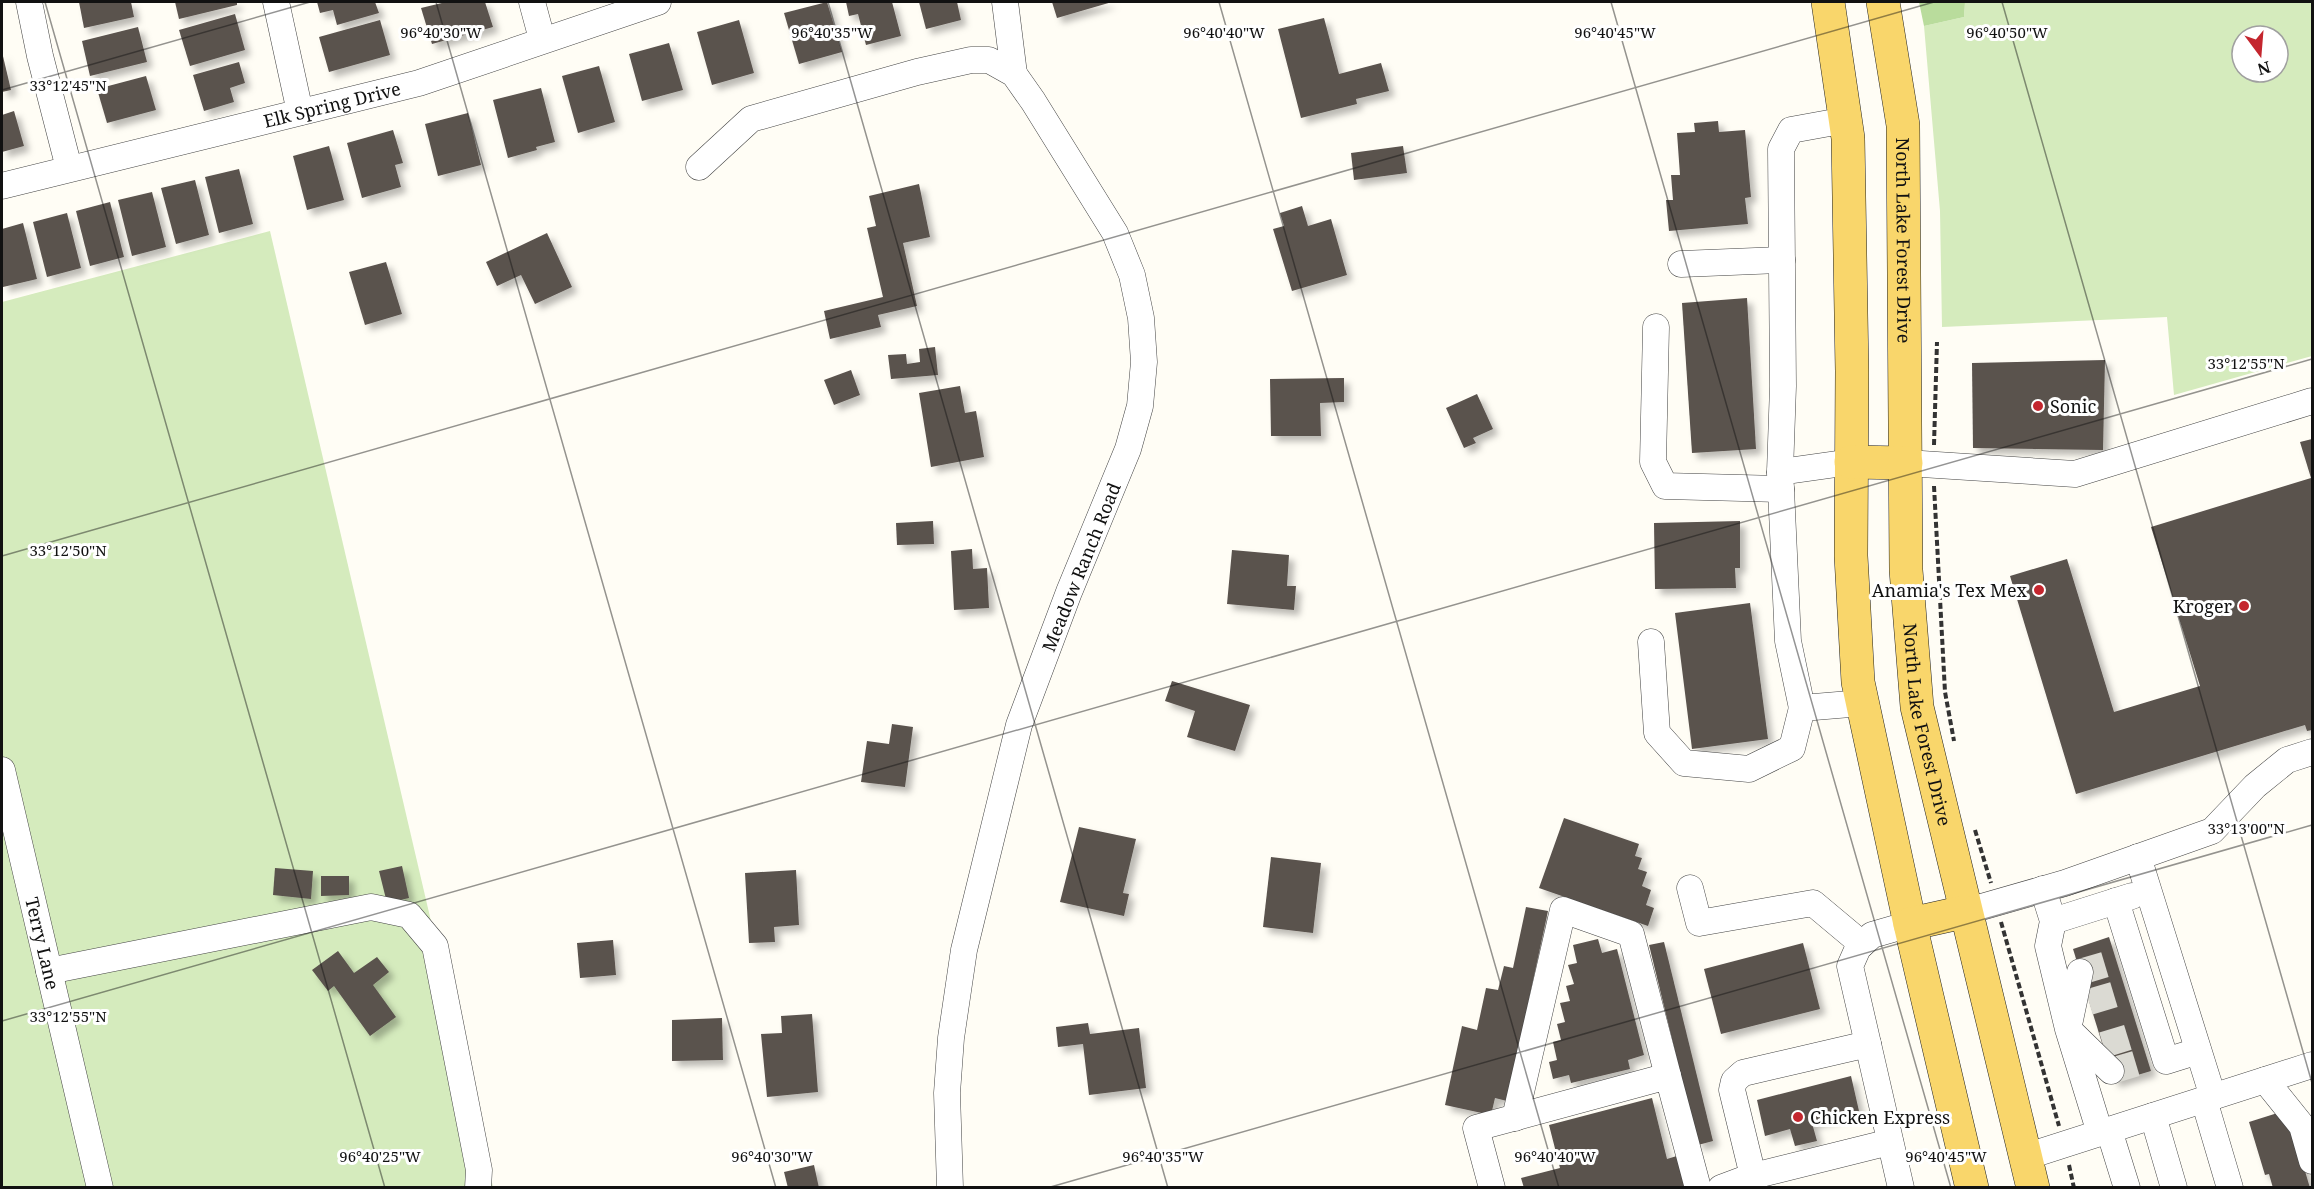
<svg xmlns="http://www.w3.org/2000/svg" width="2314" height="1189" font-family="'Noto Serif',serif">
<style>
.green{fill:#d5ebbd;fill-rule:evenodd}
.forest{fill:#b9dc9c}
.building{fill:#5a524d;filter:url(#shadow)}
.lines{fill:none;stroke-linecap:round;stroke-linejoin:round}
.minor-tunnel{stroke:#dbdad3;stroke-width:26;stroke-dasharray:26 13;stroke-linecap:butt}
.minor-casing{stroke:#444;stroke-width:27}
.major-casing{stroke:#222;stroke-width:34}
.path{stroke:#333;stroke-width:4;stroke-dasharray:6 3;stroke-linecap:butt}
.minor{stroke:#fff;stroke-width:26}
.major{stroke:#f9d66b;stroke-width:33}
.ticks{fill:none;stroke:#111;stroke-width:1.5;stroke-opacity:0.45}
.poi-dot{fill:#c4262e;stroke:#fff;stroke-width:2}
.labels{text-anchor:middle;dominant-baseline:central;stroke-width:6;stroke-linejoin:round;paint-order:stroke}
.street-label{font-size:18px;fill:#111;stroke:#fff}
.poi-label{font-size:18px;fill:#111;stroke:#fff;text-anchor:start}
.ticks-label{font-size:15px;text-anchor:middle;fill:#111;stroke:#fff;stroke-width:6;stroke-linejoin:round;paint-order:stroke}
</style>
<defs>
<filter id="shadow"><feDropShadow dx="5.5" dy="5.5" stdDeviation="3" flood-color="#0004"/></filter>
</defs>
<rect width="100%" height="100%" fill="#fffdf5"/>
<g class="green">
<path d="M1965,2H2312V356L2174,395L2167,317L1942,327L1940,211L1924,26L1964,17ZM2242,36H2278V72H2242Z"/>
<polygon points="270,231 493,1187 2,1188 2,302"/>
</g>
<polygon class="forest" points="1919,2 1965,2 1964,17 1924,26"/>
<g class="building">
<polygon points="79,2 131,2 134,17 84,28"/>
<polygon points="175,2 237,2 237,5 179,19"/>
<polygon points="317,2 375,2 379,13 337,25 333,10 320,13"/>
<polygon points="446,2 485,2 493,27 432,44 421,8"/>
<polygon points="827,2 842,52 799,64 784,13"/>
<polygon points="846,2 892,2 901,36 866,45 858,14 849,16"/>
<polygon points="919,2 957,2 961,20 926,29"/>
<polygon points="1052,2 1112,2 1057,18"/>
<polygon points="235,14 245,50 190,66 179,30"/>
<polygon points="1324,18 1339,74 1381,63 1389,91 1356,99 1357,104 1301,118 1278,29"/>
<polygon points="380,20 390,55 329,72 319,37"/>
<polygon points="739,20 754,73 712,85 697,32"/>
<polygon points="138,27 147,62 90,76 82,41"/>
<polygon points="669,43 683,90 642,101 629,54"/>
<polygon points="2,52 11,90 2,92"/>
<polygon points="239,62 245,83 230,88 234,102 204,111 193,75"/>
<polygon points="599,66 615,122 578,133 562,76"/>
<polygon points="146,76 156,110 107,123 97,89"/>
<polygon points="541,88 555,142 536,147 537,150 508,158 493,100"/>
<polygon points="14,111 24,146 2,152 2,115"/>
<polygon points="468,113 481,165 438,176 425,124"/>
<polygon points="1718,121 1719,132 1745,130 1751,197 1745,198 1748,224 1669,231 1666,200 1673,200 1671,175 1680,175 1677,133 1695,132 1694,123"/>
<polygon points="393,130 403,163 395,165 401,187 362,198 347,143"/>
<polygon points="329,146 344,200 307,210 293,156"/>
<polygon points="1403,146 1407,173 1354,180 1351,153"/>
<polygon points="239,169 253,224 219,233 205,177"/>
<polygon points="195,180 209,235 176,244 161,188"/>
<polygon points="919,184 930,237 903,243 917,306 878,315 881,327 830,339 824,311 883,297 867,228 876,226 869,196"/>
<polygon points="152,192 166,247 132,256 118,200"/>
<polygon points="110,202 124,257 90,266 76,211"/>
<polygon points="1302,206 1308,226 1331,219 1347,275 1292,291 1273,229 1284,226 1280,213"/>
<polygon points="67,213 81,268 47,277 33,222"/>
<polygon points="23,223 37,279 3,287 2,229"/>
<polygon points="547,233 572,287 535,304 521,275 497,286 486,262"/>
<polygon points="386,262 402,314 365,325 349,272"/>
<polygon points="1747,298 1756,449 1692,453 1682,303"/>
<polygon points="935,347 938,375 891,379 888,355 906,354 907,364 920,362 919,349"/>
<polygon points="2105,360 2103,450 1973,448 1972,363"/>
<polygon points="851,370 860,395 834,405 824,380"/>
<polygon points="1344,378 1344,402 1320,403 1321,436 1271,436 1270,379"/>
<polygon points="960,386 965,413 976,411 984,457 931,467 919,393"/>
<polygon points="1477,394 1493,429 1473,438 1476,443 1464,448 1446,408"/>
<polygon points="2312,439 2312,730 2307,731 2305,725 2076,794 2010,576 2067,559 2114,712 2200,686 2151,527 2311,478 2300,442"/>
<polygon points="933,521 934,544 897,545 896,523"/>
<polygon points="1740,521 1740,568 1735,568 1736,588 1655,589 1654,523"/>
<polygon points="972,549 973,569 987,568 989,608 954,610 951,551"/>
<polygon points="1232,550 1289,555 1287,586 1296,586 1294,610 1227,604"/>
<polygon points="1750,603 1768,739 1692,749 1675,613"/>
<polygon points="1172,681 1250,705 1235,751 1187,737 1195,711 1165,701"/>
<polygon points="892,724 913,727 905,787 861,782 867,741 889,744"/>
<polygon points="1564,818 1639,844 1635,856 1642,858 1638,869 1647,872 1642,886 1651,890 1646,905 1654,908 1648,926 1539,888"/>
<polygon points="1079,827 1136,839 1123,893 1129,894 1124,916 1060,902"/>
<polygon points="1271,857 1321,863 1313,933 1263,927"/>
<polygon points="402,866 409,898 387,903 379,871"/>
<polygon points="275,868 313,871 311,899 273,895"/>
<polygon points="796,870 799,925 774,927 775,942 749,943 745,873"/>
<polygon points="321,876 349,876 349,895 321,896"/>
<polygon points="1526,907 1548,911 1507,1101 1495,1098 1491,1115 1445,1105 1462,1026 1477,1030 1486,988 1498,990 1504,966 1513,968"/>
<polygon points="2109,937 2151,1071 2114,1082 2073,949"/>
<polygon points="1598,939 1602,953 1617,949 1644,1055 1628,1060 1630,1069 1571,1083 1569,1075 1553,1079 1549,1062 1557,1060 1553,1042 1561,1040 1557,1024 1565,1022 1560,1003 1570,1001 1566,986 1574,984 1568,965 1577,963 1573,945"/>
<polygon points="613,940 616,975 580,978 577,943"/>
<polygon points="1664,942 1713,1141 1698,1145 1649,945"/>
<polygon points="1803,943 1820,1009 1721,1034 1704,969"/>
<polygon points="338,951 354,973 377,957 389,972 373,985 396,1017 370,1036 334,986 328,991 312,970"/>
<polygon points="812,1014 818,1092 767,1097 761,1034 782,1033 781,1016"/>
<polygon points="722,1018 723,1060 672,1061 672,1020"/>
<polygon points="1088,1023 1090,1034 1139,1028 1146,1088 1089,1095 1083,1044 1058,1047 1056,1027"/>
<polygon points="1851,1076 1859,1111 1812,1123 1817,1141 1795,1146 1790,1129 1765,1136 1757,1100"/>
<polygon points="1652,1098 1667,1159 1680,1155 1688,1188 1524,1188 1521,1178 1560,1168 1549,1125"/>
<polygon points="2287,1110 2310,1188 2273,1188 2269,1174 2265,1175 2249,1122"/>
<polygon points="814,1165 819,1188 788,1188 784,1172"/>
</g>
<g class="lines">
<g class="minor-tunnel">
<polyline points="2080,972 2117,961"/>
<polyline points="2089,1002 2126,991"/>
<polyline points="2103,1045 2139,1034"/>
<polyline points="2111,1071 2148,1060"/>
</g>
<defs>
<g id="minor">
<polyline points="29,2 40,56 69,168"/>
<polyline points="276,2 300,112"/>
<polyline points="532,2 542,39"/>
<polyline points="1005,2 1014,74"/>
<polyline points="699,167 751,119 917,72 971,60 989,60 1014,74 1033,101 1115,233 1132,275 1141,318 1144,362 1140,406 1128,449 1069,592 1019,725 964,950 951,1038 947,1093 950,1188"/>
<path id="s1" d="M2,186L419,83L658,2"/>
<polyline points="1681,264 1782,260"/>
<polyline points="1656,327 1653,462 1665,486 1781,489"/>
<polyline points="1851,462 1780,472 1781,489 1788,641 1802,708 1862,703"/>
<polyline points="1906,463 2075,474 2312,401"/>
<polyline points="1780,472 1783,386 1781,149 1791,130 1846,120"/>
<polyline points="1651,642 1657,733 1684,763 1749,769 1792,748 1802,708"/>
<path id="s2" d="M2,770L100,1188"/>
<polyline points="2138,857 2213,1097"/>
<polyline points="1690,888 1699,923 1813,903 1862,944"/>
<polyline points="2043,889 2053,921 2048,946 2068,1029 2100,1133"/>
<polyline points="2116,901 2166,1061 2198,1051"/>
<polyline points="1964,912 2065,883 2212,831 2255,786 2287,760 2312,752"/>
<polyline points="2053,921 2132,896"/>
<polyline points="49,971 371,907 409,915 435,946 479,1170 478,1188"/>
<polyline points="2070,1020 2080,972"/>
<polyline points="2070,1031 2111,1071"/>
<polyline points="1868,1044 1850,966 1858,948 1872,935 1910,924"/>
<polyline points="2265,1080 2302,1126 2312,1161"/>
<polyline points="2204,1100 2230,1188"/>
<polyline points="2153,1116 2174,1188"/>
<polyline points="1515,1118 1563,910 1631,934 1668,1076"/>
<polyline points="2109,1130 2127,1188"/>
<polyline points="2025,1157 2312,1065"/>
<polyline points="1753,1176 1890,1142"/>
<polyline points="1492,1188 1476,1128 1668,1076 1698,1188"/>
<polyline points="1721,1188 1753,1176 1732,1090 1734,1081 1743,1073 1868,1044 1901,1188"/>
</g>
<g id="major">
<polyline points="1828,2 1848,138 1852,371 1851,556 1858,682 1910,924 1972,1188"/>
<path id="s3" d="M1883,2L1903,125L1906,570L1917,707L2033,1188"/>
<polyline points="1851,462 1906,463"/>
<polyline points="1910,924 1964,912"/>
</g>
</defs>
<use href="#minor" class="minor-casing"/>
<use href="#major" class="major-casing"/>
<g class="path">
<polyline points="1934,445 1937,342"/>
<polyline points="1934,486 1945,692 1954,741"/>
<polyline points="1975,830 1991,883"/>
<polyline points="2001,922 2059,1126"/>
<polyline points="2069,1165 2074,1188"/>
</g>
<use href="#minor" class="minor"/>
<use href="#major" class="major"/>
</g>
<path class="ticks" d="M45,2L385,1188M436,2L776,1188M828,2L1168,1188M1219,2L1559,1188M1611,2L1951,1188M2002,2L2312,1083M2,90L310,2M2,556L1934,2M2,1021L2312,359M1047,1188L2312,825"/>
<g class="poi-dot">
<circle cx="2038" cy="406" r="6"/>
<circle cx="2039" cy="590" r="6"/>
<circle cx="2244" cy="606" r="6"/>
<circle cx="1798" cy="1117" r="6"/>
</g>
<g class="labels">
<g class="street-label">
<text stroke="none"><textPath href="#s1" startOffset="340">Elk Spring Drive</textPath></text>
<text stroke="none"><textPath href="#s3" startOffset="240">North Lake Forest Drive</textPath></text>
<text transform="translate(1081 567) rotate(-68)">Meadow Ranch Road</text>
<text stroke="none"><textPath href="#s3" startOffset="726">North Lake Forest Drive</textPath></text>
<text stroke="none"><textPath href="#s2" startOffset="178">Terry Lane</textPath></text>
</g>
<g class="poi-label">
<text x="2050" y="406">Sonic</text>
<text x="2027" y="590" text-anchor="end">Anamia's Tex Mex</text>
<text x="2232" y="606" text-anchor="end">Kroger</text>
<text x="1810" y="1117">Chicken Express</text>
</g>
</g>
<g class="ticks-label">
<text x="441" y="38">96°40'30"W</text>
<text x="832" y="38">96°40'35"W</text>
<text x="1224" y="38">96°40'40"W</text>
<text x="1615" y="38">96°40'45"W</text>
<text x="2007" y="38">96°40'50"W</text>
<text x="68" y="91">33°12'45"N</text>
<text x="2246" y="369">33°12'55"N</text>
<text x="68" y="556">33°12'50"N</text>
<text x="2246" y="834">33°13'00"N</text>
<text x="68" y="1022">33°12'55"N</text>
<text x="380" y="1162">96°40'25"W</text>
<text x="772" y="1162">96°40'30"W</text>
<text x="1163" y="1162">96°40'35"W</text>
<text x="1555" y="1162">96°40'40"W</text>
<text x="1946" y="1162">96°40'45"W</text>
</g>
<rect width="2314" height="1189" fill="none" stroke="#111111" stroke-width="6"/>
<g transform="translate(2260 54) rotate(164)"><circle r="28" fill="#ffffff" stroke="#a0a0a0" stroke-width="1.5"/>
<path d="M0-4.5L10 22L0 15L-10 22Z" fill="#c4262e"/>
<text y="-9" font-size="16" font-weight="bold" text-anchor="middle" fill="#111111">N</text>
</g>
</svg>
